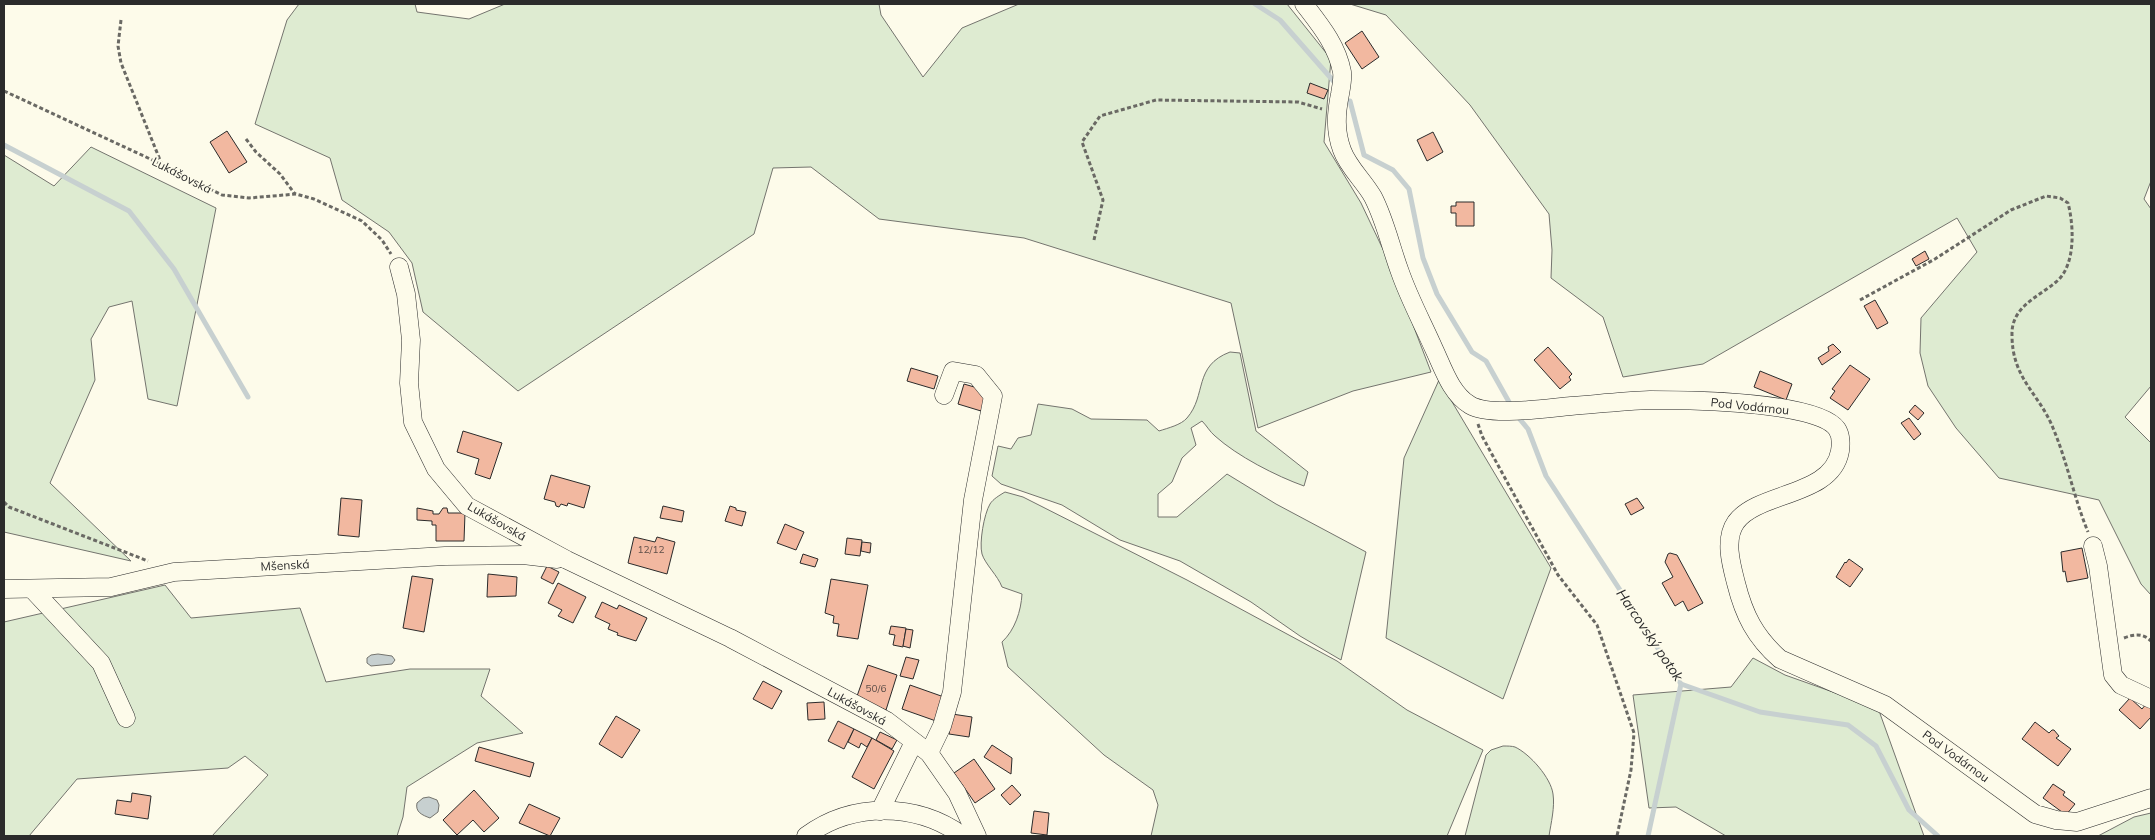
<svg xmlns="http://www.w3.org/2000/svg" width="2155" height="840" font-family="Mulish,sans-serif">
<style>
.green{fill:#deebd1;stroke:#74746e}
.water{fill:#c7d0d0;stroke:#74746e}
.lines{fill:none;stroke-linecap:round;stroke-linejoin:round}
.stream{stroke:#c7d0d0;stroke-width:5}
.building{fill:#f2b8a0;stroke:#2b2b2b}
.minor-casing{stroke:#2b2b2b;stroke-width:19}
.path{stroke:#6a6964;stroke-width:3;stroke-dasharray:4 2.5;stroke-linecap:butt}
.minor{stroke:#fdfbea;stroke-width:18}
.labels{text-anchor:middle;dominant-baseline:central;stroke-width:4;stroke-linejoin:round;paint-order:stroke}
.number-label{font-size:10px;fill:#5d4e48}
.street-label{font-size:12px;fill:#2b2b2b;stroke:#fdfbea}
.water-label{font-size:14px;font-style:italic;fill:#2b2b2b;stroke:#fdfbea}
</style>
<rect width="100%" height="100%" fill="#fdfbea"/>
<g class="green">
<polygon points="299,4 415,4 417,12 469,19 505,4 879,4 881,15 923,77 962,28 1019,4 1287,4 1331,59 1324,142 1361,203 1389,262 1431,372 1353,391 1258,428 1231,303 1024,238 879,219 811,167 773,168 754,234 518,391 423,312 412,263 389,232 342,200 330,158 255,124 287,20"/>
<polygon points="1350,4 2151,4 2151,181 2144,199 2151,209 2151,386 2125,417 2151,443 2151,595 2141,584 2099,500 1999,478 1956,428 1928,386 1920,353 1921,318 1977,252 1957,218 1703,364 1623,377 1603,317 1551,278 1552,250 1549,214 1470,105 1386,15"/>
<polygon points="91,147 216,208 177,406 148,399 132,301 109,307 91,339 95,380 50,483 131,561 4,532 4,155 54,186"/>
<path d="M1230,352L1240,353L1256,431L1308,472L1304,486C1276,476 1237,456 1215,436C1210,432 1207,426 1202,421L1191,428L1196,445L1182,458L1172,482L1158,494V517H1177L1227,474L1276,504L1366,552L1341,660L1300,636L1251,602L1180,561L1120,540L1062,505L1001,484L992,476L998,446L1011,449L1018,438L1031,435L1038,404L1072,409L1091,419L1147,420L1159,431C1168,428 1181,425 1187,418C1207,395 1193,366 1230,352Z"/>
<polygon points="1439,380 1551,568 1503,699 1386,638 1404,458"/>
<path d="M1005,492L1023,497L1187,580L1337,661L1407,710L1483,750L1447,836H1151L1158,805L1153,790L1104,755L1008,667L1002,642C1015,630 1021,611 1022,594L1002,587C998,576 985,564 982,554C979,543 984,514 990,504C993,499 1000,495 1005,492Z"/>
<polygon points="165,585 191,618 300,608 326,682 410,669 490,669 481,696 523,733 477,743 407,787 403,817 397,836 212,836 268,775 245,756 228,768 77,779 29,836 4,836 4,622"/>
<polygon points="1753,658 1785,675 1878,708 1924,836 1726,836 1676,807 1649,808 1633,695 1731,687"/>
<path d="M1503,746C1507,746 1512,746 1515,747C1530,754 1551,778 1553,794C1555,807 1551,823 1549,836H1465L1486,755L1491,750Z"/>
<polygon points="2151,813 2151,836 2098,836 2134,817"/>
</g>
<g class="water">
<polygon points="378,654 392,656 395,660 392,664 371,666 367,663 367,658 371,655"/>
<path d="M429,797L437,800L439,805L438,812L430,818C422,815 415,812 417,803L423,798Z"/>
</g>
<g class="lines">
<g class="stream">
<polyline points="1255,4 1280,20 1337,85"/>
<polyline points="1350,101 1364,155 1393,170 1409,189 1423,258 1437,294 1472,352 1486,361 1509,402"/>
<polyline points="4,145 129,211 174,269 248,397"/>
<polyline points="1518,417 1528,429 1546,476 1681,684 1760,712 1848,725 1876,746 1909,810 1938,836"/>
<polyline points="1648,836 1681,684"/>
</g>
</g>
<g class="building">
<polygon points="1362,31 1379,57 1362,69 1345,43"/>
<polygon points="1310,83 1328,90 1324,99 1307,93"/>
<polygon points="227,131 247,162 229,173 210,142"/>
<polygon points="1433,132 1443,152 1427,161 1417,140"/>
<polygon points="1456,202 1474,202 1474,226 1456,226 1456,213 1451,213 1451,206 1456,206"/>
<polygon points="1925,251 1929,259 1916,266 1912,259"/>
<polygon points="1875,300 1888,323 1877,329 1864,306"/>
<polygon points="1833,344 1841,352 1822,365 1818,358 1829,351 1828,347"/>
<polygon points="1548,347 1572,374 1569,377 1571,380 1560,389 1534,360"/>
<polygon points="1850,365 1870,379 1848,410 1830,398 1835,391 1832,389"/>
<polygon points="911,368 938,376 934,389 907,381"/>
<polygon points="1760,371 1792,384 1786,400 1754,387"/>
<polygon points="964,384 981,389 985,399 981,411 958,404"/>
<polygon points="1915,405 1924,413 1918,420 1909,412"/>
<polygon points="1909,418 1921,434 1914,440 1901,423"/>
<polygon points="463,431 502,443 490,479 475,474 479,459 457,452"/>
<polygon points="551,475 590,486 584,508 568,503 567,506 561,504 559,507 556,506 555,502 544,499"/>
<polygon points="341,498 362,500 359,537 338,535"/>
<polygon points="1637,498 1644,508 1631,515 1625,504"/>
<polygon points="663,506 684,511 682,522 660,518"/>
<polygon points="730,506 736,508 736,510 746,512 742,526 725,521"/>
<polygon points="417,508 433,511 433,514 439,514 443,508 447,508 448,513 465,513 464,541 436,541 436,525 432,525 432,521 417,520"/>
<polygon points="785,524 804,532 796,550 777,543"/>
<polygon points="634,537 655,542 657,537 675,542 667,574 628,563"/>
<polygon points="847,538 862,540 860,556 845,554"/>
<polygon points="862,542 871,543 870,553 861,551"/>
<polygon points="2082,548 2088,578 2067,582 2065,571 2063,572 2061,552"/>
<polygon points="1670,553 1677,555 1703,603 1688,611 1683,601 1675,606 1662,583 1673,577 1665,562 1668,554"/>
<polygon points="803,554 818,559 815,567 800,563"/>
<polygon points="1849,559 1863,569 1850,587 1836,577 1845,562 1846,563"/>
<polygon points="547,566 559,572 553,584 541,578"/>
<polygon points="488,574 517,577 516,596 487,597"/>
<polygon points="412,576 433,579 424,632 403,628"/>
<polygon points="831,579 868,585 858,639 837,636 839,624 833,623 834,616 825,613"/>
<polygon points="558,583 586,597 573,623 558,616 562,610 548,603"/>
<polygon points="602,602 617,609 619,605 647,618 636,641 617,635 618,633 608,629 610,624 595,617"/>
<polygon points="891,626 906,628 903,647 893,645 895,635 889,634"/>
<polygon points="906,629 913,630 910,648 903,646"/>
<polygon points="906,657 919,660 913,679 900,676"/>
<polygon points="868,665 897,675 886,710 856,699"/>
<polygon points="763,681 782,691 772,709 753,699"/>
<polygon points="910,685 944,697 936,721 902,709"/>
<polygon points="2130,698 2142,709 2146,704 2151,708 2151,717 2140,729 2119,710"/>
<polygon points="824,702 825,719 808,720 807,703"/>
<polygon points="952,714 972,717 969,737 949,734"/>
<polygon points="616,716 640,730 622,758 599,744"/>
<polygon points="838,721 854,729 844,749 828,741"/>
<polygon points="2035,722 2049,733 2052,730 2054,730 2059,736 2056,738 2071,749 2058,766 2022,739"/>
<polygon points="854,729 872,738 867,747 861,743 859,748 848,742"/>
<polygon points="880,732 897,740 892,749 876,740"/>
<polygon points="872,738 894,751 874,789 852,777"/>
<polygon points="992,745 1012,758 1011,774 984,757"/>
<polygon points="479,747 534,763 530,777 475,761"/>
<polygon points="974,759 995,789 975,803 954,773"/>
<polygon points="2053,784 2065,792 2063,795 2075,804 2066,815 2043,798"/>
<polygon points="1012,785 1021,795 1010,805 1001,795"/>
<polygon points="474,790 499,818 484,832 473,820 457,835 443,820"/>
<polygon points="132,793 151,796 148,819 115,814 117,800 131,802"/>
<polygon points="529,804 560,818 550,836 519,823"/>
<polygon points="1034,811 1049,813 1047,835 1031,833"/>
</g>
<g class="lines">
<defs>
<g id="minor">
<path d="M1304,4C1320,25 1337,45 1342,72C1343,79 1341,88 1340,94C1336,114 1335,131 1342,150C1348,167 1364,181 1373,197C1385,220 1391,248 1400,272C1409,298 1423,324 1434,349C1443,368 1451,394 1470,405C1490,417 1547,408 1571,406C1597,404 1624,401 1650,400C1685,400 1818,401 1837,429C1841,435 1841,445 1840,451C1832,497 1759,491 1736,522C1724,539 1731,564 1736,583C1744,615 1755,637 1780,659L1885,705L2035,814L2056,820L2077,822L2151,798"/>
<polyline points="399,267 406,294 411,340 409,383 413,422 436,469 467,506 567,560 730,638 887,721 929,753 957,793 977,836"/>
<polyline points="2093,546 2098,566 2113,675 2121,685 2151,699"/>
<polyline points="4,589 111,587 174,572 445,556 523,555 557,559"/>
<polyline points="33,590 101,663 126,718"/>
<polyline points="929,753 942,726 952,692 973,500 993,396 976,375 953,371 944,395"/>
<polyline points="880,811 914,742"/>
<path d="M806,836C852,802 916,802 963,836"/>
</g>
</defs>
<use href="#minor" class="minor-casing"/>
<g class="path">
<polyline points="121,20 118,46 121,63 162,165"/>
<polyline points="4,91 146,157 222,195 249,198 296,194 314,199 362,221 382,240 391,254"/>
<polyline points="246,139 256,152 280,174 295,194"/>
<polyline points="1094,240 1103,200 1082,142 1100,116 1156,100 1298,102 1322,109"/>
<path d="M1860,300L1935,259L2011,210L2046,196L2060,198L2068,203C2074,226 2076,266 2056,282C2038,297 2011,307 2012,335C2012,379 2039,393 2053,428C2067,461 2074,498 2088,532"/>
<polyline points="1478,424 1482,436 1558,575 1597,625 1634,733 1631,770 1617,836"/>
<polyline points="4,502 9,507 148,561"/>
<path d="M2124,638C2134,634 2143,633 2151,641"/>
</g>
<use href="#minor" class="minor"/>
</g>
<g class="labels">
<g class="number-label">
<text x="651" y="549">12/12</text>
<text x="876" y="688">50/6</text>
</g>
<g class="street-label">
<text transform="translate(182 175) rotate(27)">Lukášovská</text>
<text transform="translate(1750 406) rotate(6)">Pod Vodárnou</text>
<text transform="translate(497 521) rotate(30)">Lukášovská</text>
<text transform="translate(285 565) rotate(-3)">Mšenská</text>
<text transform="translate(857 706) rotate(29)">Lukášovská</text>
<text transform="translate(1956 756) rotate(36)">Pod Vodárnou</text>
</g>
<g class="water-label">
<text transform="translate(1650 635) rotate(56)">Harcovský potok</text>
</g>
</g>
<rect width="2155" height="840" fill="none" stroke="#2b2b2b" stroke-width="10"/>
</svg>
